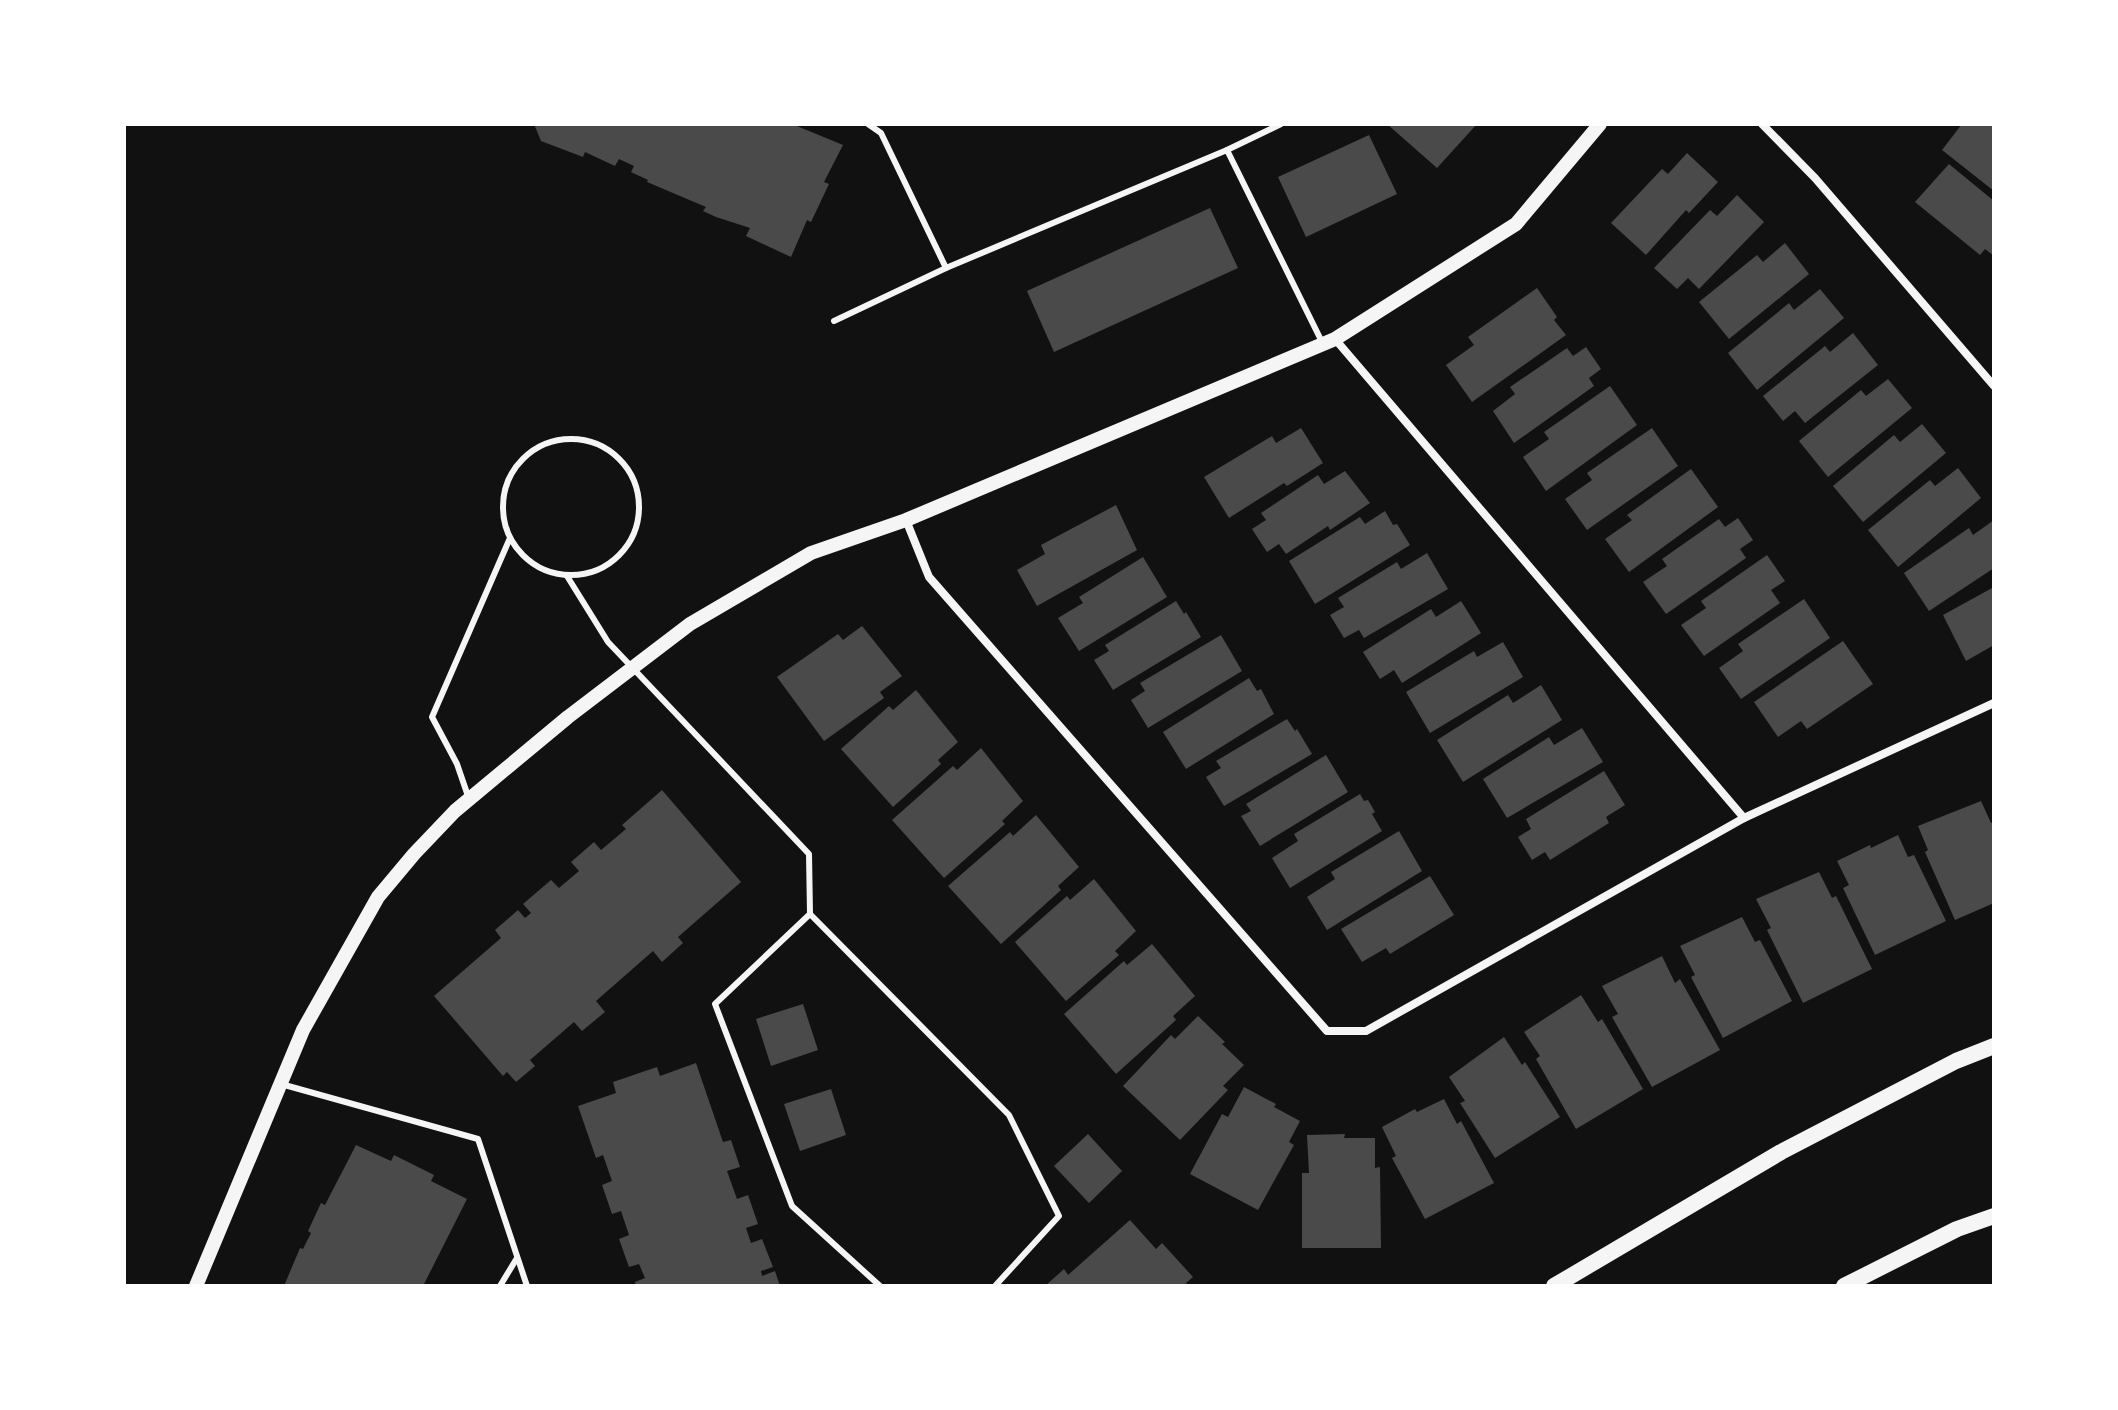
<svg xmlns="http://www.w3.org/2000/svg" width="2118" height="1410" font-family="Mulish,sans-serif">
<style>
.building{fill:#4a4a4a}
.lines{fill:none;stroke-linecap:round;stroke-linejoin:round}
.service{stroke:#f5f5f5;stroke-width:6}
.minor{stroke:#f5f5f5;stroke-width:8}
.tertiary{stroke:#f5f5f5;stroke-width:14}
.secondary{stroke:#f5f5f5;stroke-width:16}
</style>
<rect width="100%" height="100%" fill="#111"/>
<g class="building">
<polygon points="534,124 792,124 843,145 824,182 829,184 811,222 807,220 791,257 746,236 750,228 716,217 703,211 706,207 647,182 648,180 631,172 634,166 619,159 615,166 585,152 583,157 541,141"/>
<polygon points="1387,124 1477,124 1437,168"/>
<polygon points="1962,124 1994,124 1994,191 1942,150"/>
<polygon points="1369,135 1397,194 1306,237 1278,177"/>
<polygon points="1687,153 1718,182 1689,213 1686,210 1646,255 1611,223 1662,169 1668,174"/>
<polygon points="1949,164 1994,201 1994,256 1985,249 1980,255 1915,202"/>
<polygon points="1737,195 1764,222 1699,289 1688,278 1677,289 1654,268 1710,210 1717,216"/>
<polygon points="1210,208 1238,268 1054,352 1027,291"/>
<polygon points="1785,243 1809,274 1729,339 1699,302 1757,255 1763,262"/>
<polygon points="1537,288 1557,317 1554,320 1566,335 1472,402 1446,365 1474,345 1468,337"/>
<polygon points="1820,289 1844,318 1757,390 1728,353 1789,303 1794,310"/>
<polygon points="1853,333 1878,365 1805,423 1795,411 1783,421 1763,396 1825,346 1830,352"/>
<polygon points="1586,347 1601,369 1589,378 1594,386 1514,443 1493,411 1515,394 1510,387 1567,348 1573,356"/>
<polygon points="1888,379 1912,408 1828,477 1799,441 1861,390 1866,396"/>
<polygon points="1610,386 1637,425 1546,491 1523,457 1549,439 1544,432"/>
<polygon points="1922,424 1946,453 1863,522 1833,486 1894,435 1900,442"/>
<polygon points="1301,428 1323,463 1287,486 1284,483 1229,518 1204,477 1272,436 1276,443"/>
<polygon points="1652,428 1678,466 1587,530 1565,499 1592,480 1587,473"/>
<polygon points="1958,468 1981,498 1898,567 1868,530 1930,480 1935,486"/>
<polygon points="1691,469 1718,507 1629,572 1605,539 1632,520 1627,515"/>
<polygon points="1345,471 1370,503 1330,530 1328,526 1286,554 1279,544 1267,552 1252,529 1266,520 1261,513 1318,475 1324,484"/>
<polygon points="1116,505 1137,550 1037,606 1017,570 1045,554 1041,545"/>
<polygon points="1385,511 1393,525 1397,524 1410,545 1315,604 1289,561 1360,517 1365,524"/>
<polygon points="1738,518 1753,540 1740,549 1746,558 1666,614 1643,582 1667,566 1662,559 1719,519 1725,527"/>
<polygon points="1994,520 1994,568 1929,611 1904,573 1969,528 1973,535"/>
<polygon points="1427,553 1448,589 1364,638 1359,630 1344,638 1330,615 1344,607 1338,598 1397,562 1401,569"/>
<polygon points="1767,555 1785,581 1771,590 1780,603 1704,656 1681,625 1706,608 1701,601"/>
<polygon points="1143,557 1167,597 1079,651 1058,618 1083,603 1079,597"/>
<polygon points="1994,587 1994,645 1966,661 1943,615"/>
<polygon points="1804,599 1830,638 1741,699 1719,668 1743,651 1738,644"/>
<polygon points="1176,601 1184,614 1186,612 1201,637 1113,690 1094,660 1109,651 1105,645"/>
<polygon points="1461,601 1481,633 1402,683 1394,670 1380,679 1363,652 1431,609 1436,617"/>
<polygon points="862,626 902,676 880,692 884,698 824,741 777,677 838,634 843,640"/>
<polygon points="1221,635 1242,671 1148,728 1131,700 1145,691 1140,683"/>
<polygon points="1843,641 1873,684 1807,729 1801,721 1778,737 1754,702"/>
<polygon points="1503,642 1523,677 1430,733 1406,692 1474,651 1477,657"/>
<polygon points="1249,678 1257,691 1261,689 1274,714 1186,769 1163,732"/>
<polygon points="1541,685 1562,720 1463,782 1437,740 1508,695 1513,703"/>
<polygon points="916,690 958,742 938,760 941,764 893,807 841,749 889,706 893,710"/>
<polygon points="1287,719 1295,731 1297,729 1312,754 1224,806 1206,777 1221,768 1216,761"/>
<polygon points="1582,728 1603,762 1507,818 1483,779 1549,737 1554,745"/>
<polygon points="981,748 1023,801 1002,821 1005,824 944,878 892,820 953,766 957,770"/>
<polygon points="1326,755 1348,792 1260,846 1241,816 1251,811 1246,804"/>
<polygon points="1604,771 1625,805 1606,817 1609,823 1550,860 1545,852 1532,860 1518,837 1531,829 1526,819"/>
<polygon points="662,790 741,882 678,937 683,943 662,962 653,951 596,1001 605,1012 582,1031 574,1022 530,1060 535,1066 516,1082 507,1072 503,1076 434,996 501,938 495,930 518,910 525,918 531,913 523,904 551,880 559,888 579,871 571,862 594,842 601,850 626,829 622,825"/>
<polygon points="1360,794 1364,801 1368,800 1375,812 1372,814 1382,831 1290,888 1272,858 1298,841 1294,834"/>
<polygon points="1981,801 1991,823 1994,822 1994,903 1955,920 1925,852 1928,850 1918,826"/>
<polygon points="1036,815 1079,867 1058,886 1061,890 1001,944 948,886 1010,832 1013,836"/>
<polygon points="1399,831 1422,871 1327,930 1307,897 1335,879 1331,872"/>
<polygon points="1898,835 1908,857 1914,855 1946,921 1875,955 1843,888 1849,885 1837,861 1870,845 1871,848"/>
<polygon points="1819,872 1832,898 1836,896 1872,969 1803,1003 1767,930 1771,928 1756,899"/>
<polygon points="1430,876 1454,915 1390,954 1386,948 1362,962 1341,929"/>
<polygon points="1094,879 1136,931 1115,951 1119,955 1066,1001 1015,942 1067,896 1070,900"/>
<polygon points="1742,917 1755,942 1760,940 1792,1001 1723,1038 1691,977 1695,975 1680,946"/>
<polygon points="1152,944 1195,996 1173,1016 1176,1020 1116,1074 1064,1014 1124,961 1127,965"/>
<polygon points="1662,956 1675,983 1680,979 1720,1050 1652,1087 1612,1017 1618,1014 1602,986"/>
<polygon points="1581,995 1598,1022 1602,1019 1643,1089 1576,1129 1536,1059 1540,1056 1524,1032"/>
<polygon points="803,1004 818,1050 771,1066 756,1019"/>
<polygon points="1198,1016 1225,1042 1222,1044 1244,1065 1223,1086 1228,1090 1180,1140 1123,1086 1171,1035 1175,1039"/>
<polygon points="1504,1037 1522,1065 1525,1062 1560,1117 1495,1158 1460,1103 1465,1101 1449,1077"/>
<polygon points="696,1063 723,1142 731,1140 740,1167 727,1171 737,1199 748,1195 758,1224 746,1228 751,1243 762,1239 773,1267 761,1271 762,1276 775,1271 780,1286 636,1286 635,1282 645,1278 639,1264 629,1267 619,1239 629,1235 621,1211 612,1214 602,1185 612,1181 603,1155 596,1158 578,1106 616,1093 613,1082 657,1067 660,1076"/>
<polygon points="1244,1087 1276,1104 1274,1107 1300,1121 1289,1142 1294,1145 1258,1210 1190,1174 1222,1114 1228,1117"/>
<polygon points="831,1089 846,1135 800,1151 784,1104"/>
<polygon points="1444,1099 1457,1124 1461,1121 1494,1183 1425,1219 1392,1158 1396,1156 1382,1127 1415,1109 1417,1112"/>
<polygon points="1088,1134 1122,1171 1089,1203 1054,1166"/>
<polygon points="1345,1134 1344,1138 1375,1138 1375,1168 1380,1167 1381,1248 1302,1248 1302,1173 1309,1173 1307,1135"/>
<polygon points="356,1145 391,1161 394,1155 434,1175 431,1181 467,1199 423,1286 284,1286 300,1248 303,1249 311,1233 308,1231 321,1203 325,1205"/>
<polygon points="1130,1220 1156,1249 1162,1243 1193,1277 1186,1283 1188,1286 1045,1286 1064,1269 1068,1275"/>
</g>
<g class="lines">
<g class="service">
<polyline points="868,124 881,133 946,268 1227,150 1322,342"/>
<polyline points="1227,150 1281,124"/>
<polyline points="834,321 946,268"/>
<circle cx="571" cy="507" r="68"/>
<polyline points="567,576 608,642 809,854 810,914 1009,1115 1059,1216 995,1286"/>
<polyline points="469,799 457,764 432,717 510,538"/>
<polyline points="810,914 715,1004 792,1206 880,1286"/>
<polyline points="281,1084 478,1139 527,1286"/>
<polyline points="500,1286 517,1258"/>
</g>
<g class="minor">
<polyline points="1762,124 1815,178 1994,386"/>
<polyline points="1335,339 1744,818"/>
<polyline points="906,520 929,577 1327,1031 1366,1031 1744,818 1994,703"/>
</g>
<polyline class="tertiary" points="196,1286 303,1030 378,897 414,854 455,811 568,717 690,624 811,553 906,520 1335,339 1516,224 1600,124"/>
<g class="secondary">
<polyline points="1554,1286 1781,1152 1956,1061 1994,1046"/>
<polyline points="1844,1286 1957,1229 1994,1216"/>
</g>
</g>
<rect width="2118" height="1410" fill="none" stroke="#ffffff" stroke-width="252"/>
</svg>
